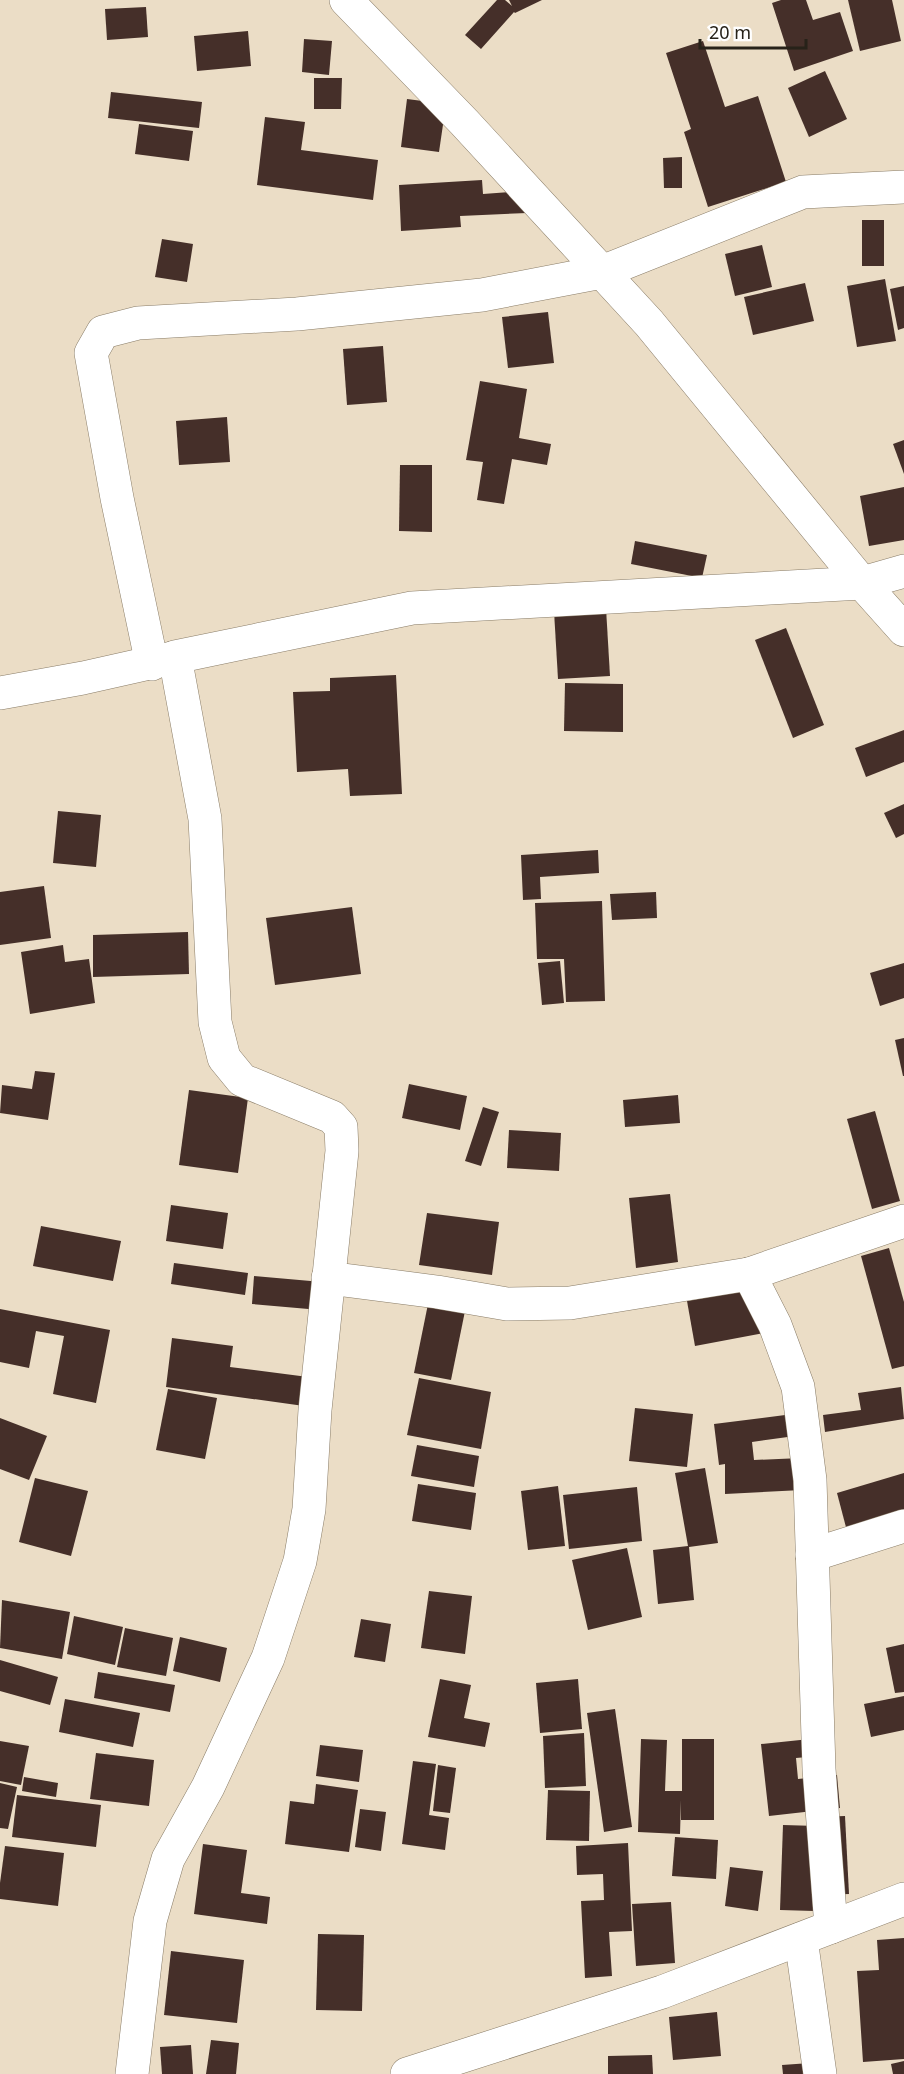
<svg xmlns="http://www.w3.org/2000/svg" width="904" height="2074" font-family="'Noto Sans',sans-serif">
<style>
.building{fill:#452f29}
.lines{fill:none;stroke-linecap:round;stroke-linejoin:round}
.minor-casing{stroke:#897c67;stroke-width:34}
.minor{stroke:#fff;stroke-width:33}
</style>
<rect width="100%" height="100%" fill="#ebddc6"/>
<g class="building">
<polygon points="497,0 505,0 512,6 509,0 542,0 515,13 514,12 481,49 465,35"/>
<polygon points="781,0 806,0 813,20 840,12 853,51 794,71 772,3"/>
<polygon points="848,0 892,0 901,41 860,51"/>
<polygon points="146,7 148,37 107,40 105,9"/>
<polygon points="248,31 251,66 197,71 194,36"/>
<polygon points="304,39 332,41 329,75 302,72"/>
<polygon points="703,41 725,107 758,96 786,182 708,207 684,132 691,129 666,53"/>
<polygon points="825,71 847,119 809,137 788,88"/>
<polygon points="314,78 342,78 341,109 314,109"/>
<polygon points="111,92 202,102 199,128 108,118"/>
<polygon points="407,99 446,104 439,152 401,147"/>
<polygon points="265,117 305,122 301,150 378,160 373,200 257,185"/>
<polygon points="139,124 193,131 189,161 135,154"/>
<polygon points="682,157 682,188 664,188 663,158"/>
<polygon points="482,180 483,194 525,191 527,213 460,216 461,227 401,231 399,185"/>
<rect x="862" y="220" width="22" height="46"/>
<polygon points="162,239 193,244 187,282 155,277"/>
<polygon points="762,245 772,287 735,296 725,254"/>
<polygon points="885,279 896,341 857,347 847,286"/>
<polygon points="805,283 814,321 753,335 744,297"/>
<polygon points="904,286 904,328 898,330 890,289"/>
<polygon points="548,312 554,363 508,368 502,317"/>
<polygon points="383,346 387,402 347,405 343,349"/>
<polygon points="480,381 527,389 519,438 551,444 547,465 512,459 504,504 477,500 483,462 466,460"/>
<polygon points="227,417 230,462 179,465 176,421"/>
<polygon points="904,440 904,474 893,444"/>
<polygon points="400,465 432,465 432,532 399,531"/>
<polygon points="904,487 904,540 869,546 860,496"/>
<polygon points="635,541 707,555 702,578 631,564"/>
<polygon points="606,608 610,676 558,679 554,611"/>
<polygon points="786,628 824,725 793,738 755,640"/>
<polygon points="396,675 402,794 350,796 348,769 297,772 293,692 330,691 330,678"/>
<polygon points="565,683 623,684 623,732 564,731"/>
<polygon points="904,730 904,762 866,777 855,748"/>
<polygon points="904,804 904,834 896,838 884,813"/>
<polygon points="58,811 101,815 96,867 53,863"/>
<polygon points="598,850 599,873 540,877 541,899 523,900 521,855"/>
<polygon points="44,886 51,938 0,945 0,892"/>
<polygon points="656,892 657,918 612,920 610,894"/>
<polygon points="602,901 605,1001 566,1002 564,959 537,959 535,903"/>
<polygon points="352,907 361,974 275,985 266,918"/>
<polygon points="188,932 189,974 93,977 93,935"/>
<polygon points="63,945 65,962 89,959 95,1003 30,1014 21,952"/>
<polygon points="560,961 564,1003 542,1005 538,963"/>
<polygon points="904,963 904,998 880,1006 870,973"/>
<polygon points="904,1038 904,1076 903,1076 895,1040"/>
<polygon points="35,1071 55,1073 48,1120 0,1113 2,1085 32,1089"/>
<polygon points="409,1084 467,1096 460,1130 402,1118"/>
<polygon points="189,1090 248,1098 238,1173 179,1165"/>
<polygon points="678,1095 680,1123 625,1127 623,1100"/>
<polygon points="483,1107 499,1112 481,1166 465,1161"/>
<polygon points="875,1111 900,1201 872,1209 847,1119"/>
<polygon points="509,1130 561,1133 559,1171 507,1168"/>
<polygon points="670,1194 678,1262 636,1268 629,1198"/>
<polygon points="171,1205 228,1213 223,1249 166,1241"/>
<polygon points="427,1213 499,1222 492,1275 419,1265"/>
<polygon points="41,1226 121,1241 113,1281 33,1266"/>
<polygon points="889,1248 904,1302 904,1366 892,1369 861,1256"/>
<polygon points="174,1263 248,1273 245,1295 171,1284"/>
<polygon points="254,1276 322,1282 320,1310 252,1304"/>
<polygon points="762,1287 769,1332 695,1346 687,1301"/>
<polygon points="428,1304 465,1311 451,1380 414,1373"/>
<polygon points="0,1309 110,1330 96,1403 53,1394 64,1336 36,1331 29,1368 0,1362"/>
<polygon points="172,1338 233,1346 230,1367 308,1377 304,1406 166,1387"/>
<polygon points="419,1378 491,1392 481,1449 407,1435"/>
<polygon points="901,1387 904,1419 825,1432 823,1415 861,1410 858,1393"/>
<polygon points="168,1389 217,1398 205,1459 156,1450"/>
<polygon points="635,1408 693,1414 687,1467 629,1461"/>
<polygon points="793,1414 795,1436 752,1442 754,1460 801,1458 802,1490 725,1494 725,1464 719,1465 714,1424"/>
<polygon points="0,1418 47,1436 29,1480 0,1469"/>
<polygon points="417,1445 479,1456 474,1487 411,1476"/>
<polygon points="705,1468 718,1543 689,1547 694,1600 658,1604 653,1550 688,1546 675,1473"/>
<polygon points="904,1473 904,1515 847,1531 837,1493"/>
<polygon points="35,1478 88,1491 71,1556 19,1542"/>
<polygon points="418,1484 476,1493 471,1530 412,1521"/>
<polygon points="558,1486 565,1546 528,1550 521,1491"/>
<polygon points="637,1487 642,1541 569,1549 563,1495"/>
<polygon points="627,1548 642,1617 588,1630 572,1560"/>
<polygon points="429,1591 472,1596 465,1654 421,1648"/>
<polygon points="2,1600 70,1612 62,1659 0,1648"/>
<polygon points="74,1616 123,1627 115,1665 67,1654"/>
<polygon points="361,1619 391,1624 385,1662 354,1657"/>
<polygon points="125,1628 173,1638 166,1676 117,1667"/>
<polygon points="180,1637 227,1648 220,1682 173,1671"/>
<polygon points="904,1644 904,1692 895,1693 886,1648"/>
<polygon points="0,1660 58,1677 50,1705 0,1691"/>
<polygon points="98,1672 175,1685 170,1712 94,1698"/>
<polygon points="440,1679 471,1685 464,1718 490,1723 485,1747 428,1737"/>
<polygon points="578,1679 582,1729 540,1733 536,1683"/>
<polygon points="904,1696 904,1730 871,1737 864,1704"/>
<polygon points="65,1699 140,1713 133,1747 59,1732"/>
<polygon points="615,1709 632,1827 604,1832 587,1713"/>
<polygon points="584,1733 586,1786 545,1788 543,1736"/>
<polygon points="829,1737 830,1755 796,1758 798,1779 837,1775 840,1808 769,1816 761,1744"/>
<polygon points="641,1739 667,1740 665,1791 682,1791 682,1739 714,1739 714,1820 681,1820 681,1800 680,1834 638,1832"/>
<polygon points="0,1741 29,1746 21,1785 0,1781"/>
<polygon points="320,1745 363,1750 359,1782 316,1776"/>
<polygon points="96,1753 154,1760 149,1806 90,1799"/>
<polygon points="413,1761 436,1764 429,1815 449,1818 445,1850 402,1844"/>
<polygon points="438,1765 456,1768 450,1813 433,1811"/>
<polygon points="24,1777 58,1783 56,1797 22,1791"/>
<polygon points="0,1783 17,1787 8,1829 0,1828"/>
<polygon points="316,1784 358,1790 349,1852 285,1844 290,1801 314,1804"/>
<polygon points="548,1790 590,1791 589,1841 546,1840"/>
<polygon points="17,1795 101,1805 96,1847 12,1837"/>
<polygon points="360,1809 386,1812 381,1851 355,1847"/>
<polygon points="845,1816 849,1894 821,1895 818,1817"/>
<polygon points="783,1825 817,1826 814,1911 780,1910"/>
<polygon points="675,1837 718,1840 716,1879 672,1876"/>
<polygon points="628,1843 632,1931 609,1932 612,1976 585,1978 581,1901 604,1900 603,1874 577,1875 576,1846"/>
<polygon points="203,1844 247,1850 241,1893 270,1897 267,1924 194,1914"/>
<polygon points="5,1846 64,1853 58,1906 0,1899 0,1883"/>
<polygon points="730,1867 763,1871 758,1911 725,1906"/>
<polygon points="671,1902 675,1963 636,1966 632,1904"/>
<polygon points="318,1934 364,1935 362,2011 316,2010"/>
<polygon points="904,1938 904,2059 863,2062 857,1971 879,1970 877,1940"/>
<polygon points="171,1951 244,1960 237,2023 164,2015"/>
<polygon points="717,2012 721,2056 673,2060 669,2017"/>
<polygon points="211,2040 239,2043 236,2074 206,2074"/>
<polygon points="191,2045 193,2074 162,2074 160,2047"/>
<polygon points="652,2055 653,2074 608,2074 608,2056"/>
<polygon points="904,2061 904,2074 893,2074 891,2064"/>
<polygon points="810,2063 812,2074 783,2074 782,2065"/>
</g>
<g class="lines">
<defs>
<g id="minor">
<polyline points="346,0 464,122 649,323 862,583 904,630"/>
<polyline points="152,664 117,498 91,353 103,332 138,323 297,314 482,295 602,272 803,192 904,187"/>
<polyline points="0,693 83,678 172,658"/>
<polyline points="749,1274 775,1325 798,1387 810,1480 819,1769 831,1927"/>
<polyline points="328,1278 437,1292 507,1304 570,1303 749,1274 904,1221"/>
<polyline points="812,1555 904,1526"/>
<polyline points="801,1939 820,2074"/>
<polyline points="132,2074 150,1921 168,1859 208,1787 268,1658 300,1561 309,1509 315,1410 342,1151 341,1127 332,1117 242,1080 224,1058 215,1022 205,819 175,657 412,608 862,583 904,571"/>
<polyline points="407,2074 662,1992 904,1899"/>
</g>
</defs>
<use href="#minor" class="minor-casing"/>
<use href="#minor" class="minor"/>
</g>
<path d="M700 39v9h106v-9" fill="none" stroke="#272219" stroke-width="3"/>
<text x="709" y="39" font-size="18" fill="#272219" stroke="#ffffff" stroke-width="4.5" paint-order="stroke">20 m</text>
</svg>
